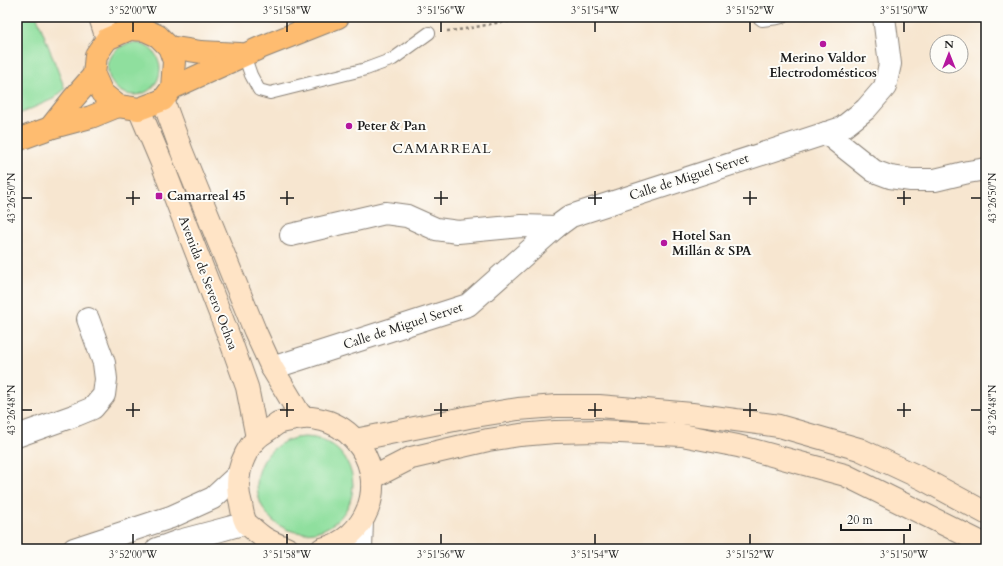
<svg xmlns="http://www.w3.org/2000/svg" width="1003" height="566" font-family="Cardo,serif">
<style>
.green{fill:#8fdf9e;stroke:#567e5d}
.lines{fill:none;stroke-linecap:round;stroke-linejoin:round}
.lane-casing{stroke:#8a8176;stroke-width:14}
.street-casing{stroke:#8a8176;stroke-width:24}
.secondary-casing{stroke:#8a8176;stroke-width:24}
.highway-casing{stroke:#8a8176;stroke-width:24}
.path{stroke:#8a8176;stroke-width:2.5;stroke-dasharray:3 3;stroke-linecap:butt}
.lane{stroke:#fff;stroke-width:12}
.street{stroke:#fff;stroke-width:22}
.secondary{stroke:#ffe4c6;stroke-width:22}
.highway{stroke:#febc70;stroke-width:22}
.ticks{fill:none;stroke:#1c1c1c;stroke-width:1.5}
.poi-dot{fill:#b5179e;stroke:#fdfcf7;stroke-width:1.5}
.labels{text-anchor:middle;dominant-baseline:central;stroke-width:4;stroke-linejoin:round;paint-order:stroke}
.poi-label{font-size:13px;font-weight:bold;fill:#1c1c1c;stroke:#fdfcf7;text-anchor:start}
.street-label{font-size:13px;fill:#1c1c1c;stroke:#fdfcf7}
.neighbourhood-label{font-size:14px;letter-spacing:1px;fill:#1c1c1c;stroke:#fdfcf7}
.neatline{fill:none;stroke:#1c1c1c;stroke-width:1.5}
.ticks-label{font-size:10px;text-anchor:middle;fill:#1c1c1c}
</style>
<rect width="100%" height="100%" fill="#fdfcf7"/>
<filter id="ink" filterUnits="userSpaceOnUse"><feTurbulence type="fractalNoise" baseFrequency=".025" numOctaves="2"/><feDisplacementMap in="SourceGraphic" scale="8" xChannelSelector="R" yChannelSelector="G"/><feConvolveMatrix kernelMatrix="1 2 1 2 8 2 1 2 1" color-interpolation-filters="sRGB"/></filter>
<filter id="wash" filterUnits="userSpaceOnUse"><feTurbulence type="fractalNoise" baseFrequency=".012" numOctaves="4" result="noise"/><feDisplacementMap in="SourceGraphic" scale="16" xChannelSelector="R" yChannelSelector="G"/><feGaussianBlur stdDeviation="0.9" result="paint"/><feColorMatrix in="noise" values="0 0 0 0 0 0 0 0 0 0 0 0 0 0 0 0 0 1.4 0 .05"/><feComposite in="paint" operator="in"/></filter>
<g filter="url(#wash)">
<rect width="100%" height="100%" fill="#f7e6d0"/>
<g class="green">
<polygon points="17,17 37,17 65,89 53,99 17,115"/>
<circle cx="134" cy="69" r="26"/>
<circle cx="305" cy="485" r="48"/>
</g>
</g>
<g filter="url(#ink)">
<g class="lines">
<defs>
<g id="lane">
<polyline points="758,17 762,20 778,18 782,17"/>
<polyline points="244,55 251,75 259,90 270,93 366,69 393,59 429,33"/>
</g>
<g id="street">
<polyline points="826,133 874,171 890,177 911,180 935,180 968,172 986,169"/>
<polyline points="291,235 385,213 407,216 436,229 458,232 522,226 556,227"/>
<polyline points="272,368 468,305 556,227 571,216 842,128 866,109 885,87 890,64 884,17"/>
<polyline points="17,436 76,415 93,408 104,395 106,379 104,363 88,319"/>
<polyline points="74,549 171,517 213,498 239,474"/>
<polyline points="157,549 179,541 217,531 246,523"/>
<polyline points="361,549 362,521"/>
</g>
<g id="secondary">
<polyline points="100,17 107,39"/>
<polyline points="163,100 182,152 255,331 272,368 302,418"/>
<polyline points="139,109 161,161 231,342 247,387 257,438"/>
<polyline points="355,440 469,417 518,409 557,406 599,406 692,414 779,426 859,449 923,479 986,513"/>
<polyline points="372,478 411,458 488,440 520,435 555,432 599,431 682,435 738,446 845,475 986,545"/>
<path d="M288,549C281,546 273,543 266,539C260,536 252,528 247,524C243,519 242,510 241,504C234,481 240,457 256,439C259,436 264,433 268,430C271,428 275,425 278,423C284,421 295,419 302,418C311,417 320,419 329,422C342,427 353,436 361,448C386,487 367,538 322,549"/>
</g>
<g id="highway">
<polygon points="130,29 145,30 158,36 169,47 174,61 172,88 163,100 139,109 118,106 102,93 94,75 96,55 107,39"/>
<polyline points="169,47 201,52 240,54"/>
<polyline points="172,88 262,47 338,17"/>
<polyline points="50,128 73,99 94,75"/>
<polyline points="17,140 50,128 91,117 118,106"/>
</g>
</defs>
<use href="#lane" class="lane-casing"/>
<use href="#street" class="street-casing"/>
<use href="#secondary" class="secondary-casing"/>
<use href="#highway" class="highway-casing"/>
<g class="path">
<path d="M447,31C464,30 480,26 496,23C510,21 524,21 537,17"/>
<polyline points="17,52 18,56 18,69 17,70"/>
</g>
<use href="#lane" class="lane"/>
<use href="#street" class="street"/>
<use href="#secondary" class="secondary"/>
<use href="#highway" class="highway"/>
</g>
</g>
<path class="ticks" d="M133,22V32M287,22V32M441,22V32M595,22V32M750,22V32M904,22V32M133,191V205M287,191V205M441,191V205M595,191V205M750,191V205M904,191V205M22,198H32M126,198H140M280,198H294M434,198H448M588,198H602M743,198H757M897,198H911M971,198H981M133,403V417M287,403V417M441,403V417M595,403V417M750,403V417M904,403V417M22,410H32M126,410H140M280,410H294M434,410H448M588,410H602M743,410H757M897,410H911M971,410H981M133,534V544M287,534V544M441,534V544M595,534V544M750,534V544M904,534V544"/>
<g class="poi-dot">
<circle cx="823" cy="44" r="4"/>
<circle cx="349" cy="126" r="4"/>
<rect x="155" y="192" width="8" height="8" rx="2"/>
<circle cx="664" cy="243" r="4"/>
</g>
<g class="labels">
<g class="poi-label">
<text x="823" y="58" text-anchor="middle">Merino Valdor<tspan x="823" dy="15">Electrodomésticos</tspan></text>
<text x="357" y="126">Peter &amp; Pan</text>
<text x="167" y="196">Camarreal 45</text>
<text x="672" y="236">Hotel San<tspan x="672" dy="15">Millán &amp; SPA</tspan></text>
</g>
<g class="street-label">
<text transform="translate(689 177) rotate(-18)">Calle de Miguel Servet</text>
<text transform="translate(208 283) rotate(69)">Avenida de Severo Ochoa</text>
<text transform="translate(403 326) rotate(-18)">Calle de Miguel Servet</text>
</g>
<g class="neighbourhood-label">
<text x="442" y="148">CAMARREAL</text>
</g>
</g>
<rect width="1003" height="566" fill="none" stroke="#fdfcf7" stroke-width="44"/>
<g transform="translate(949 54)"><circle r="19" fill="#fdfcf7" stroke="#a3a29f"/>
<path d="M0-3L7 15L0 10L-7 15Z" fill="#b5179e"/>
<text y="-6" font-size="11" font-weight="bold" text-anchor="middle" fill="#1c1c1c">N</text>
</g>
<path d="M841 524v6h69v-6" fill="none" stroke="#1c1c1c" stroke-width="2"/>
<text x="847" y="524" font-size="12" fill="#1c1c1c" stroke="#fdfcf7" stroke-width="3" paint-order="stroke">20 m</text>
<rect x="22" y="22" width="959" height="522" class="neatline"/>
<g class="ticks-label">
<text x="133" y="14">3°52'00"W</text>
<text x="287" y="14">3°51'58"W</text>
<text x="441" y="14">3°51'56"W</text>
<text x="595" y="14">3°51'54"W</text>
<text x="750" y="14">3°51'52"W</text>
<text x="904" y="14">3°51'50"W</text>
<text transform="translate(11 198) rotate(-90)" y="4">43°26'50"N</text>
<text transform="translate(992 198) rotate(-90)" y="4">43°26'50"N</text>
<text transform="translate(11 410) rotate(-90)" y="4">43°26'48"N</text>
<text transform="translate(992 410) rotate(-90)" y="4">43°26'48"N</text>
<text x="133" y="558">3°52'00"W</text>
<text x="287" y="558">3°51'58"W</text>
<text x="441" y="558">3°51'56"W</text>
<text x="595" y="558">3°51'54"W</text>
<text x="750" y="558">3°51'52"W</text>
<text x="904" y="558">3°51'50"W</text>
</g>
</svg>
